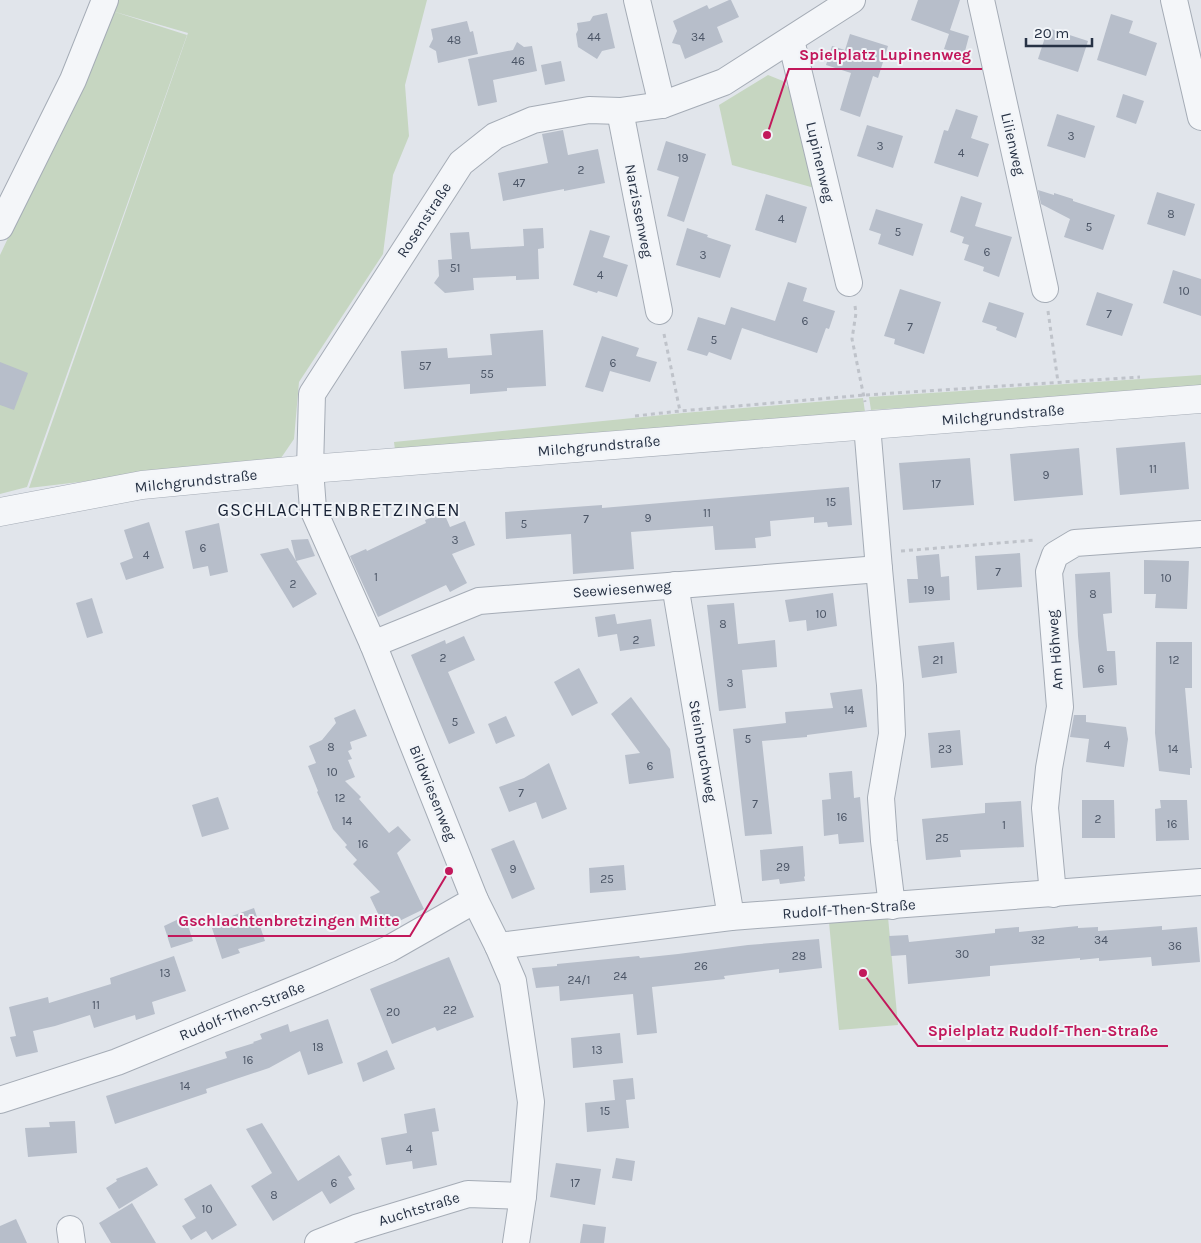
<svg xmlns="http://www.w3.org/2000/svg" width="1201" height="1243" font-family="Karla,sans-serif">
<style>
.green{fill:#c6d6c1}
.building{fill:#b7beca}
.lines{fill:none;stroke-linecap:round;stroke-linejoin:round}
.minor-casing{stroke:#a5acb6;stroke-width:28}
.tertiary-casing{stroke:#a5acb6;stroke-width:29}
.path{stroke:#bfc3ca;stroke-width:3;stroke-dasharray:4 4;stroke-linecap:butt}
.minor{stroke:#f4f6f9;stroke-width:26}
.tertiary{stroke:#f4f6f9;stroke-width:28}
.labels{text-anchor:middle;dominant-baseline:central;stroke-width:4;stroke-linejoin:round;paint-order:stroke}
.number-label{font-size:12px;fill:#4b5566}
.street-label{font-size:15px;fill:#273245;stroke:#f1f4f8}
.quarter-label{font-size:18px;letter-spacing:1px;fill:#192336;stroke:#f1f4f8}
.leader{fill:none;stroke:#c2185b;stroke-width:2}
.callout-dot{fill:#c2185b;stroke:#f1f4f8;stroke-width:2}
.callout-label{font-size:16px;text-anchor:middle;font-weight:bold;fill:#c2185b;stroke:#f1f4f8;stroke-width:4;stroke-linejoin:round;paint-order:stroke}
</style>
<rect width="100%" height="100%" fill="#e1e5eb"/>
<g class="green">
<polygon points="116,0 427,0 405,85 409,136 393,175 383,254 299,382 294,439 281,458 29,488 188,33 112,11 187,35 27,487 0,494 0,255 80,86"/>
<polygon points="768,75 783,81 802,106 818,189 732,165 719,105"/>
<polygon points="1201,375 1201,387 871,410 869,397"/>
<polygon points="863,398 865,412 554,436 395,450 394,442 683,413"/>
<polygon points="888,917 898,1025 839,1030 829,922"/>
</g>
<g class="building">
<polygon points="729,0 731,0 739,17 717,27 723,42 685,59 680,45 672,43 677,31 673,21 707,5 709,9"/>
<polygon points="918,0 960,0 950,30 969,36 964,55 944,49 949,34 911,20"/>
<polygon points="607,13 615,48 602,51 597,59 578,47 576,34 578,30 577,23 590,21 593,16"/>
<polygon points="1111,14 1133,21 1129,33 1157,43 1146,76 1097,60"/>
<polygon points="467,21 470,32 473,31 478,54 438,63 436,51 429,47 433,39 431,29"/>
<polygon points="1048,28 1088,41 1078,72 1038,59"/>
<polygon points="850,34 888,46 878,78 873,76 860,117 840,110 851,73 826,65 832,46 845,50"/>
<polygon points="517,42 524,47 532,46 537,71 493,80 497,102 478,106 468,59 513,50"/>
<polygon points="561,61 565,81 545,85 541,65"/>
<polygon points="1123,94 1144,101 1136,124 1116,117"/>
<polygon points="956,109 978,116 971,138 989,144 978,177 934,163 944,130 948,131"/>
<polygon points="1057,114 1095,126 1085,158 1047,146"/>
<polygon points="867,125 903,136 893,168 857,156"/>
<polygon points="563,130 568,155 598,149 605,183 564,191 564,189 503,201 498,173 548,163 542,134"/>
<polygon points="666,141 706,154 684,222 667,216 679,177 657,170"/>
<polygon points="1038,190 1054,195 1054,193 1073,199 1073,201 1115,215 1103,250 1064,237 1070,219 1041,204"/>
<polygon points="1157,192 1195,204 1185,236 1147,224"/>
<polygon points="766,194 807,207 796,243 755,230"/>
<polygon points="961,196 982,203 975,226 1012,237 999,277 983,271 984,267 964,260 969,245 962,243 964,237 950,232"/>
<polygon points="876,209 923,224 913,256 878,244 881,234 869,230"/>
<polygon points="543,228 544,248 538,249 539,279 516,280 516,276 473,278 474,290 445,293 434,283 439,276 438,260 452,259 450,233 469,232 471,249 524,246 523,229"/>
<polygon points="687,228 708,235 707,237 731,245 720,278 676,265"/>
<polygon points="590,230 610,236 603,257 628,265 617,297 598,291 597,293 573,285"/>
<polygon points="1173,270 1201,279 1201,316 1163,303"/>
<polygon points="788,282 807,288 803,301 835,311 829,329 826,328 817,353 742,328 731,360 709,352 707,356 687,350 698,317 725,325 731,307 775,321"/>
<polygon points="900,289 941,302 924,354 894,344 895,339 884,336"/>
<polygon points="1097,292 1133,304 1122,336 1086,325"/>
<polygon points="989,302 1024,313 1016,338 996,330 997,327 982,322"/>
<polygon points="543,330 546,386 507,388 507,391 470,394 470,384 404,389 401,351 447,348 448,358 492,355 490,334"/>
<polygon points="602,336 639,348 636,356 657,362 650,382 610,371 603,392 585,387"/>
<polygon points="0,362 28,373 14,410 0,405"/>
<polygon points="1185,442 1189,489 1120,495 1116,448"/>
<polygon points="1079,448 1083,495 1014,501 1010,454"/>
<polygon points="970,458 974,505 903,510 899,463"/>
<polygon points="849,487 852,525 828,527 827,522 814,523 814,517 770,521 771,536 755,538 756,548 715,550 713,526 631,532 634,569 573,574 571,534 506,539 505,512 602,505 602,508"/>
<polygon points="444,513 450,527 465,521 475,545 452,554 467,583 450,592 446,585 378,617 350,556 366,549 367,551 426,523 425,520"/>
<polygon points="149,522 164,568 126,580 120,563 133,558 124,530"/>
<polygon points="219,523 228,572 210,576 208,566 193,569 185,531"/>
<polygon points="308,539 315,556 296,561 291,540"/>
<polygon points="288,548 317,594 293,608 260,554"/>
<polygon points="1020,553 1022,587 977,590 975,556"/>
<polygon points="939,554 941,577 949,576 950,600 909,603 907,579 918,579 916,556"/>
<polygon points="1144,560 1189,561 1187,609 1155,608 1156,594 1144,594"/>
<polygon points="1110,572 1112,613 1103,614 1107,651 1115,651 1117,685 1083,688 1078,636 1075,574"/>
<polygon points="833,593 837,626 807,631 806,620 789,622 785,600"/>
<polygon points="92,598 103,633 87,638 76,603"/>
<polygon points="734,603 738,644 775,640 777,667 742,670 746,708 719,711 707,605"/>
<polygon points="615,614 617,624 651,619 655,646 620,651 617,634 598,637 595,617"/>
<polygon points="464,636 475,660 448,672 475,733 449,744 411,655 445,640 446,644"/>
<polygon points="954,642 957,673 922,678 918,646"/>
<polygon points="1156,642 1192,642 1192,688 1185,688 1192,768 1190,768 1190,775 1159,771 1155,733"/>
<polygon points="579,668 598,703 572,716 554,682"/>
<polygon points="862,689 867,727 807,735 807,737 762,741 772,834 745,836 733,729 786,723 785,712 833,708 830,693"/>
<polygon points="631,697 670,749 674,778 629,784 625,755 640,753 611,714"/>
<polygon points="355,709 367,736 350,742 352,749 348,751 352,759 348,760 355,777 345,781 361,797 359,799 389,833 398,826 411,840 397,853 424,909 385,928 370,897 380,892 353,864 357,860 345,847 347,845 333,829 317,792 318,791 308,766 316,763 309,746 322,740 336,723 334,718"/>
<polygon points="1074,715 1086,715 1086,722 1126,727 1128,739 1124,767 1086,762 1089,739 1070,737"/>
<polygon points="506,716 515,736 496,744 488,724"/>
<polygon points="960,730 963,765 931,768 928,733"/>
<polygon points="549,763 567,809 542,819 536,802 509,812 499,787 524,778"/>
<polygon points="852,771 854,798 860,797 864,842 839,844 838,834 824,836 822,800 831,799 829,773"/>
<polygon points="218,797 229,829 202,837 192,805"/>
<polygon points="1082,800 1114,800 1115,838 1082,838"/>
<polygon points="1160,800 1187,800 1189,840 1156,841 1155,809 1161,808"/>
<polygon points="1021,801 1024,847 960,850 961,857 926,860 922,819 985,813 985,803"/>
<polygon points="514,840 535,889 512,899 491,849"/>
<polygon points="803,846 805,876 804,877 805,881 780,884 779,879 762,881 760,850"/>
<polygon points="624,865 626,890 590,893 589,868"/>
<polygon points="254,908 265,941 238,949 240,953 222,959 211,925 233,917 232,916"/>
<polygon points="185,916 193,941 171,948 164,926"/>
<polygon points="1078,926 1078,928 1098,927 1098,931 1162,926 1162,930 1197,927 1200,962 1152,966 1151,957 1099,961 1099,958 1080,960 1080,958 990,966 990,976 908,984 906,955 891,956 889,936 908,935 909,942 995,933 995,929 1019,927 1019,932"/>
<polygon points="819,939 822,968 779,973 779,969 724,976 725,979 652,987 657,1033 637,1035 633,994 560,1001 559,986 536,988 532,968 557,966 557,964 639,956 640,958 678,954 748,945"/>
<polygon points="174,956 186,991 152,1002 155,1014 136,1020 135,1015 94,1028 90,1015 55,1026 33,1031 38,1052 16,1057 10,1037 16,1036 9,1007 48,997 49,1003 111,984 110,978"/>
<polygon points="449,957 474,1017 437,1031 435,1027 392,1044 370,989"/>
<polygon points="328,1019 343,1063 308,1075 300,1051 269,1068 206,1089 207,1093 115,1124 106,1096 227,1058 225,1052 254,1043 253,1042 262,1039 260,1034 288,1024 290,1032"/>
<polygon points="620,1033 623,1063 573,1068 571,1038"/>
<polygon points="387,1050 395,1069 363,1082 357,1063"/>
<polygon points="633,1078 635,1099 626,1100 629,1128 587,1132 585,1103 615,1100 613,1080"/>
<polygon points="435,1108 439,1131 432,1132 437,1165 413,1169 412,1161 386,1165 381,1138 407,1133 404,1114"/>
<polygon points="75,1121 77,1153 28,1157 25,1128 50,1127 49,1122"/>
<polygon points="262,1123 298,1181 339,1155 352,1175 348,1177 355,1189 330,1204 322,1191 273,1221 251,1186 272,1173 246,1129"/>
<polygon points="616,1158 635,1161 632,1181 612,1178"/>
<polygon points="556,1163 601,1169 595,1205 550,1197"/>
<polygon points="147,1167 158,1185 119,1209 106,1188 117,1181 116,1179"/>
<polygon points="211,1184 237,1225 212,1240 206,1231 191,1240 182,1226 196,1218 184,1199"/>
<polygon points="132,1203 156,1243 111,1243 99,1223"/>
<polygon points="16,1219 27,1243 0,1243 0,1226"/>
<polygon points="583,1224 606,1227 604,1243 580,1243"/>
</g>
<g class="lines">
<defs>
<g id="minor">
<polyline points="637,0 662,105"/>
<polyline points="981,0 1045,289"/>
<polyline points="1174,0 1201,117"/>
<polyline points="791,40 849,283"/>
<polyline points="620,111 659,311"/>
<polyline points="0,227 73,80 105,0"/>
<polyline points="867,425 879,569 890,685 892,734 881,798 884,841 892,906"/>
<polyline points="675,585 731,917"/>
<polyline points="373,644 479,601 879,569"/>
<polyline points="1053,894 1045,808 1049,768 1060,707 1049,572 1055,555 1075,543 1201,534"/>
<polyline points="498,946 731,917 1201,882"/>
<polyline points="0,1100 117,1062 315,981 389,949 475,900"/>
<polyline points="70,1229 72,1243"/>
<polyline points="318,1243 356,1228 468,1194 523,1196"/>
<polyline points="516,1243 523,1196 531,1102 513,981 498,946 475,900 373,644 313,509 310,469 312,394 461,163 495,136 533,120 589,110 620,111 662,105 724,82 852,0"/>
</g>
<polyline id="tertiary" points="0,512 142,485 310,469 1201,399"/>
</defs>
<use href="#minor" class="minor-casing"/>
<use href="#tertiary" class="tertiary-casing"/>
<g class="path">
<polyline points="855,306 856,313 852,339 865,402"/>
<polyline points="1048,311 1058,382"/>
<polyline points="664,334 680,411"/>
<polyline points="635,416 680,411 865,395 1140,377"/>
<polyline points="901,551 1036,540"/>
</g>
<use href="#minor" class="minor"/>
<use href="#tertiary" class="tertiary"/>
</g>
<g class="labels">
<g class="number-label">
<text x="594" y="37">44</text>
<text x="698" y="37">34</text>
<text x="454" y="40">48</text>
<text x="518" y="61">46</text>
<text x="1071" y="136">3</text>
<text x="880" y="146">3</text>
<text x="961" y="153">4</text>
<text x="683" y="158">19</text>
<text x="581" y="170">2</text>
<text x="519" y="183">47</text>
<text x="1171" y="214">8</text>
<text x="781" y="219">4</text>
<text x="1089" y="227">5</text>
<text x="898" y="232">5</text>
<text x="987" y="252">6</text>
<text x="703" y="255">3</text>
<text x="455" y="268">51</text>
<text x="600" y="275">4</text>
<text x="1184" y="291">10</text>
<text x="1109" y="314">7</text>
<text x="805" y="321">6</text>
<text x="910" y="327">7</text>
<text x="714" y="340">5</text>
<text x="613" y="363">6</text>
<text x="425" y="366">57</text>
<text x="487" y="374">55</text>
<text x="1153" y="469">11</text>
<text x="1046" y="475">9</text>
<text x="936" y="484">17</text>
<text x="831" y="502">15</text>
<text x="707" y="513">11</text>
<text x="648" y="518">9</text>
<text x="586" y="519">7</text>
<text x="524" y="524">5</text>
<text x="455" y="540">3</text>
<text x="203" y="548">6</text>
<text x="146" y="555">4</text>
<text x="998" y="572">7</text>
<text x="376" y="577">1</text>
<text x="1166" y="578">10</text>
<text x="293" y="584">2</text>
<text x="929" y="590">19</text>
<text x="1093" y="594">8</text>
<text x="821" y="614">10</text>
<text x="723" y="624">8</text>
<text x="636" y="640">2</text>
<text x="443" y="658">2</text>
<text x="938" y="660">21</text>
<text x="1174" y="660">12</text>
<text x="1101" y="669">6</text>
<text x="730" y="683">3</text>
<text x="849" y="710">14</text>
<text x="455" y="722">5</text>
<text x="748" y="739">5</text>
<text x="1107" y="745">4</text>
<text x="331" y="747">8</text>
<text x="945" y="749">23</text>
<text x="1173" y="749">14</text>
<text x="650" y="766">6</text>
<text x="332" y="772">10</text>
<text x="521" y="793">7</text>
<text x="340" y="798">12</text>
<text x="755" y="804">7</text>
<text x="842" y="817">16</text>
<text x="1098" y="819">2</text>
<text x="347" y="821">14</text>
<text x="1172" y="824">16</text>
<text x="1004" y="825">1</text>
<text x="942" y="838">25</text>
<text x="363" y="844">16</text>
<text x="783" y="867">29</text>
<text x="513" y="869">9</text>
<text x="607" y="879">25</text>
<text x="1038" y="940">32</text>
<text x="1101" y="940">34</text>
<text x="1175" y="946">36</text>
<text x="962" y="954">30</text>
<text x="799" y="956">28</text>
<text x="701" y="966">26</text>
<text x="165" y="973">13</text>
<text x="620" y="976">24</text>
<text x="579" y="980">24/1</text>
<text x="96" y="1005">11</text>
<text x="450" y="1010">22</text>
<text x="393" y="1012">20</text>
<text x="318" y="1047">18</text>
<text x="597" y="1050">13</text>
<text x="248" y="1060">16</text>
<text x="185" y="1086">14</text>
<text x="605" y="1111">15</text>
<text x="409" y="1149">4</text>
<text x="334" y="1183">6</text>
<text x="575" y="1183">17</text>
<text x="274" y="1195">8</text>
<text x="207" y="1209">10</text>
</g>
<g class="street-label">
<text transform="translate(1013 144) rotate(77)">Lilienweg</text>
<text transform="translate(820 162) rotate(77)">Lupinenweg</text>
<text transform="translate(639 211) rotate(79)">Narzissenweg</text>
<text transform="translate(424 220) rotate(-57)">Rosenstraße</text>
<text transform="translate(1003 415) rotate(-5)">Milchgrundstraße</text>
<text transform="translate(599 446) rotate(-5)">Milchgrundstraße</text>
<text transform="translate(196 481) rotate(-6)">Milchgrundstraße</text>
<text transform="translate(622 589) rotate(-4)">Seewiesenweg</text>
<text transform="translate(1055 650) rotate(-94)">Am Höhweg</text>
<text transform="translate(703 751) rotate(80)">Steinbruchweg</text>
<text transform="translate(433 793) rotate(68)">Bildwiesenweg</text>
<text transform="translate(849 909) rotate(-4)">Rudolf-Then-Straße</text>
<text transform="translate(242 1011) rotate(-22)">Rudolf-Then-Straße</text>
<text transform="translate(419 1209) rotate(-17)">Auchtstraße</text>
</g>
<g class="quarter-label">
<text x="339" y="510">GSCHLACHTENBRETZINGEN</text>
</g>
</g>
<path class="leader" d="M767 135L789 69H982M449 871L410 936H168M863 973L918 1046H1168"/>
<g class="callout-dot">
<circle cx="767" cy="135" r="5"/>
<circle cx="449" cy="871" r="5"/>
<circle cx="863" cy="973" r="5"/>
</g>
<g class="callout-label">
<text x="885" y="60">Spielplatz Lupinenweg</text>
<text x="289" y="926">Gschlachtenbretzingen Mitte</text>
<text x="1043" y="1036">Spielplatz Rudolf-Then-Straße</text>
</g>
<path d="M1026 38v8h66v-8" fill="none" stroke="#273245" stroke-width="2.5"/>
<text x="1034" y="38" font-size="15" fill="#273245" stroke="#f1f4f8" stroke-width="4" paint-order="stroke">20 m</text>
</svg>
